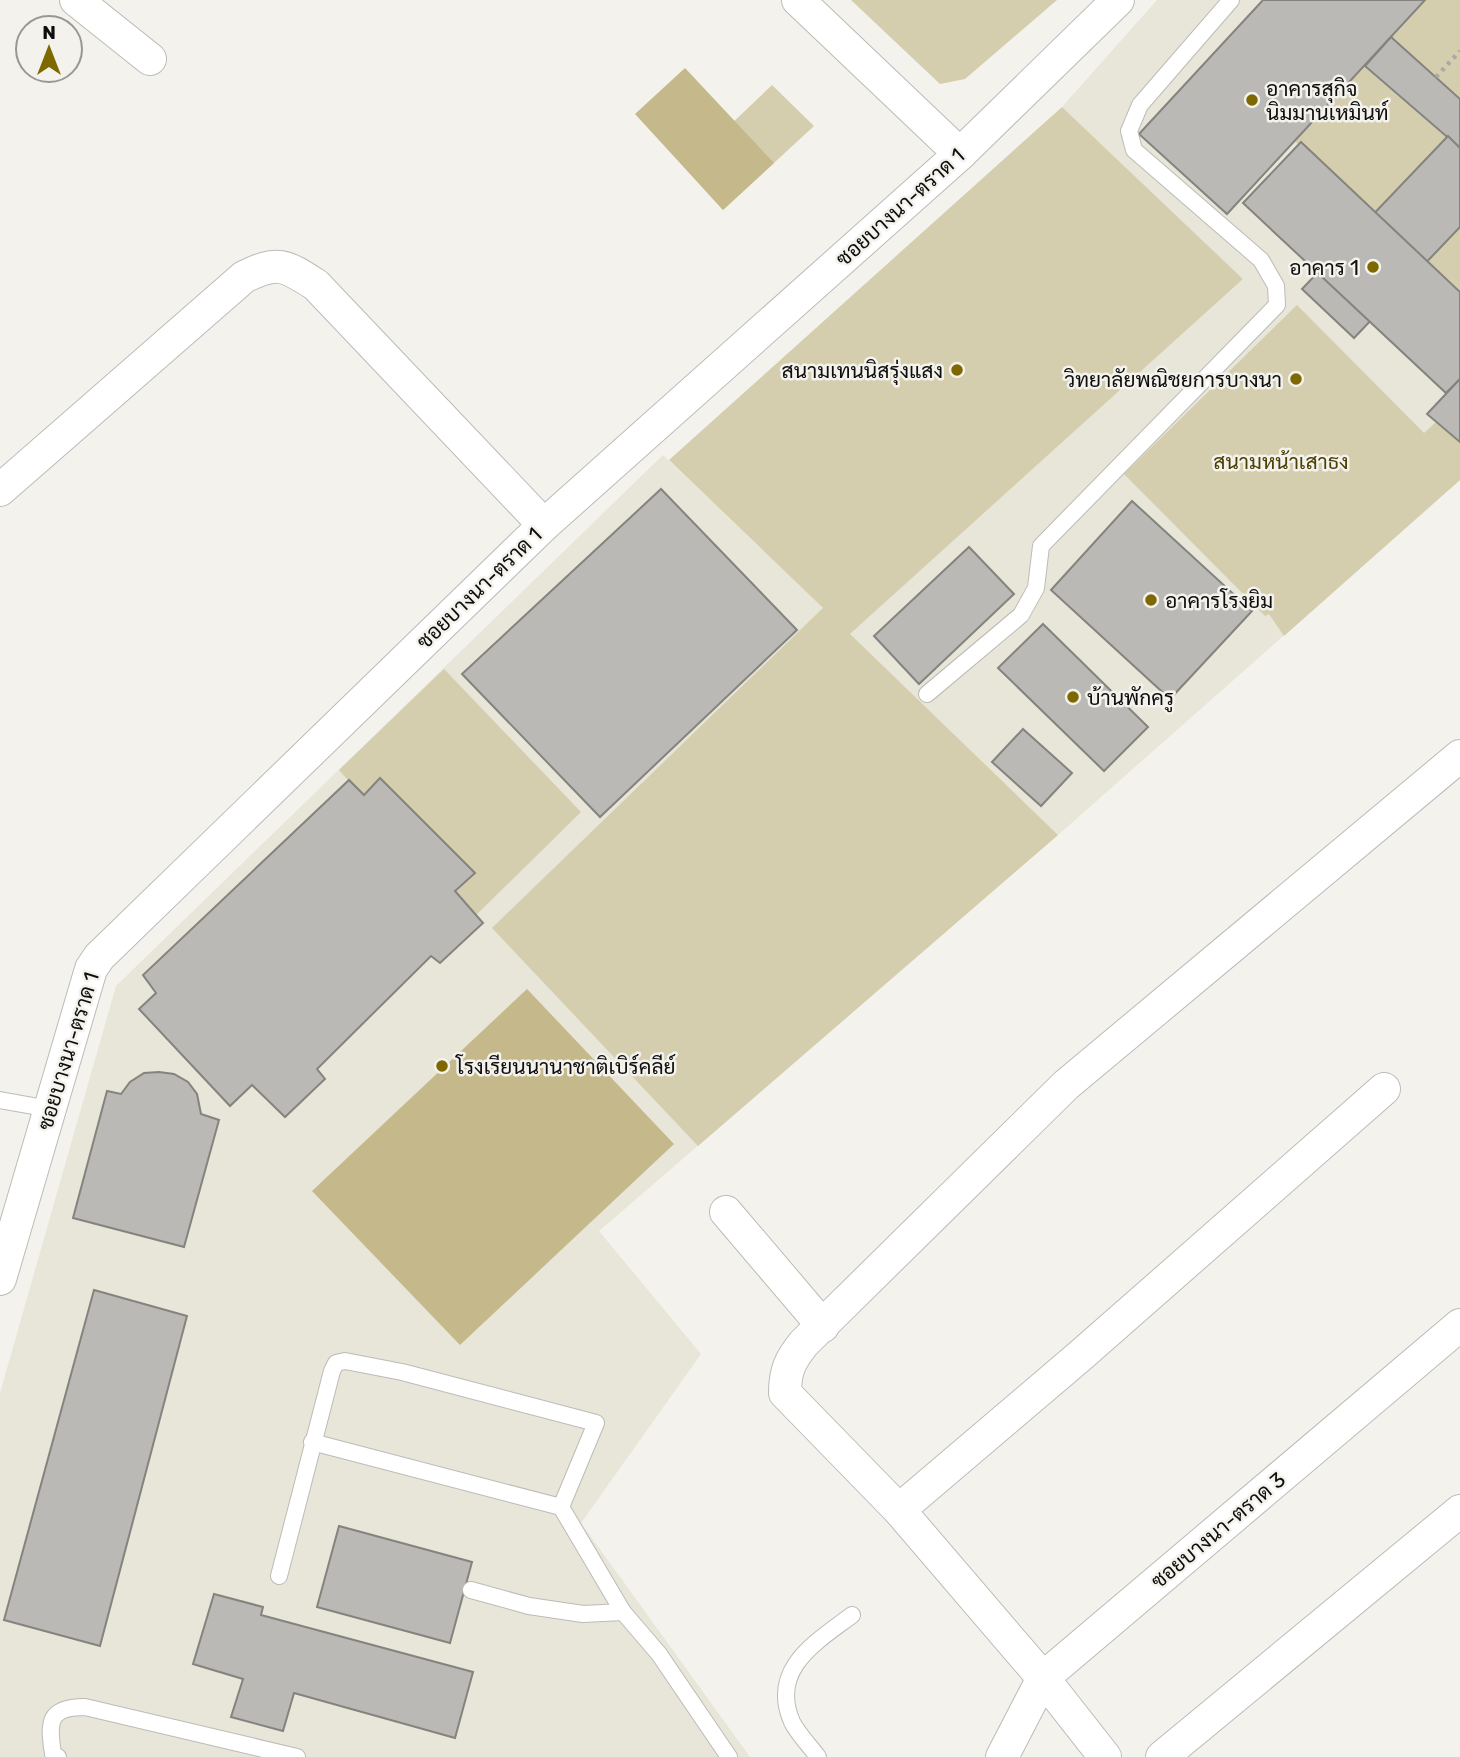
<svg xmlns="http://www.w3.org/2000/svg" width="1460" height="1757" font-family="Rubik,Sarabun,sans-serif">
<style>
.built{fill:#e8e5d9}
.green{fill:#d4cdae}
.water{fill:#c5b98b}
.building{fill:#bab9b5;stroke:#84837e;stroke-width:2}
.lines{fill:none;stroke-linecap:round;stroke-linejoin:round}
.service-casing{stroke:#bcbbb7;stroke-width:18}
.minor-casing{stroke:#bcbbb7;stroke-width:34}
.path{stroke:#aaa9a5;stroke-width:4.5;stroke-dasharray:3.5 5;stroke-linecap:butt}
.service{stroke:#fff;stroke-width:16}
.minor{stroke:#fff;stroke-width:32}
.poi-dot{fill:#7d6900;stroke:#f3f2ed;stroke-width:2.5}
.labels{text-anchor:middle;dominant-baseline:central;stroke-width:5;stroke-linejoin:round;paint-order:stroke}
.poi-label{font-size:21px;fill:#0f0e0d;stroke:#f3f2ed;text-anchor:start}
.street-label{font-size:21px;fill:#0f0e0d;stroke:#f3f2ed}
.park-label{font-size:21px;fill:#4c3f02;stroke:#f3f2ed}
</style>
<rect width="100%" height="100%" fill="#f3f2ed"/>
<polygon class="built" points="1157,0 1460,0 1460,480 1058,835 599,1231 701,1354 581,1523 750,1757 0,1757 0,1393 116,986 663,455 850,634 1243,279 1062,107"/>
<g class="green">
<polygon points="851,0 1057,0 965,79 940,84"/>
<polygon points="1404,0 1460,0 1460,294 1285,132"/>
<polygon points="772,85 814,126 723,210 685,168"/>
<polygon points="1062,107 1243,279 850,634 1058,835 698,1146 492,928 823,608 669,460"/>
<polygon points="1297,305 1424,433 1449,410 1460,423 1460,480 1284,636 1269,614 1265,616 1124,474"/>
<polygon points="444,669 581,812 471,920 339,770"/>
</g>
<g class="water">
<polygon points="685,68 774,163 723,210 635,114"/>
<polygon points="527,989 674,1144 460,1345 312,1191"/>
</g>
<g class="building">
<polygon points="1263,0 1425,0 1227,214 1139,134"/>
<polygon points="1391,37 1460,99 1460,148 1365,66"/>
<polygon points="1448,136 1460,148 1460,227 1354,338 1302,289"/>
<polygon points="1301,142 1460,292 1460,379 1446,393 1243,203"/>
<polygon points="1460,379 1460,442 1427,414"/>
<polygon points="661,489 797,630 600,817 462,674"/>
<polygon points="1132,501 1252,611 1170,699 1051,590"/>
<polygon points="969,547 1014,594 919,684 874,636"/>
<polygon points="1043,624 1148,727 1104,771 998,668"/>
<polygon points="1023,729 1072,773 1041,806 992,762"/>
<polygon points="380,778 475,873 455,891 483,923 440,963 431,956 317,1069 325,1079 285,1117 252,1085 230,1106 139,1009 156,993 143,975 349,780 364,795"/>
<polygon points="159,1072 174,1074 188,1082 197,1094 201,1114 219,1120 184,1247 73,1218 107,1091 121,1094 130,1082 144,1073"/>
<polygon points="94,1290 187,1316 100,1646 4,1620"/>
<polygon points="339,1526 472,1562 450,1643 317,1607"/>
<polygon points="214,1594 263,1607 261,1615 473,1672 455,1738 294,1693 283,1731 231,1717 243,1679 193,1664"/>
</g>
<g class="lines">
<defs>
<g id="service">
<polyline points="927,694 1021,615 1036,588 1041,546 1277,305 1276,286 1261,260 1134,150 1129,131 1140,105 1231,0"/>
<polyline points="0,1100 50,1109"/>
<polyline points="312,1442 561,1507"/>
<polyline points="279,1576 332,1371 336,1363 345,1361 402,1372 596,1423 561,1507 623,1612 659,1654 729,1757"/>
<polyline points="471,1590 529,1606 583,1614 623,1612"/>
<path d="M58,1757L53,1754C48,1722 48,1707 85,1707L297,1757"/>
<path d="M818,1757C810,1746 798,1734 792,1722C769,1669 816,1642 852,1615"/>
</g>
<g id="minor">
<polyline points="76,0 150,59"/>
<polyline points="798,0 960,154"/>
<path d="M0,490L244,277C278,260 285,265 316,285L544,525"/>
<polyline points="726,1212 823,1326"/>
<polyline points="0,1279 91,969 99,957 544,525 960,154 1118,0"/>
<polyline points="899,1510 1080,1356 1384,1089"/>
<polyline points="1002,1757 1043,1678 1460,1325"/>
<path d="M1105,1757L1043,1678L899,1510L785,1393C785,1371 790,1360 804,1343L1066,1085L1460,756"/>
<polyline points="1162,1757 1460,1511"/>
</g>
</defs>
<use href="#service" class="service-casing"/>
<use href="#minor" class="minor-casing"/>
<polyline class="path" points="1436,77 1460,51"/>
<use href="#service" class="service"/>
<use href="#minor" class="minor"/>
</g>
<g class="poi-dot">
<circle cx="1252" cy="100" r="7"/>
<circle cx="1373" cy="267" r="7"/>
<circle cx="957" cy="370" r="7"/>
<circle cx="1296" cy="379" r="7"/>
<circle cx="1151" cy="600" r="7"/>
<circle cx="1073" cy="697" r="7"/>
<circle cx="442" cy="1066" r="7"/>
</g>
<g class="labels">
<g class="poi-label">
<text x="1266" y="88">อาคารสุกิจ<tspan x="1266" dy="24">นิมมานเหมินท์</tspan></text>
<text x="1359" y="267" text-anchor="end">อาคาร 1</text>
<text x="943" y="370" text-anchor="end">สนามเทนนิสรุ่งแสง</text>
<text x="1282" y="379" text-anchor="end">วิทยาลัยพณิชยการบางนา</text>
<text x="1165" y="600">อาคารโรงยิม</text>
<text x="1087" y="697">บ้านพักครู</text>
<text x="456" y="1066">โรงเรียนนานาชาติเบิร์คลีย์</text>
</g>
<g class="street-label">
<text transform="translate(900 207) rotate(-42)">ซอยบางนา-ตราด 1</text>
<text transform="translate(479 588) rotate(-44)">ซอยบางนา-ตราด 1</text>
<text transform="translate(68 1051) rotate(-73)">ซอยบางนา-ตราด 1</text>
<text transform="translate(1218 1530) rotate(-40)">ซอยบางนา-ตราด 3</text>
</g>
<g class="park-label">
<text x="1281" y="461">สนามหน้าเสาธง</text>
</g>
</g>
<g transform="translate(49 49)"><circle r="33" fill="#f3f2ed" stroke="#989793" stroke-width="2"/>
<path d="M0-5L12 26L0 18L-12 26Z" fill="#7d6900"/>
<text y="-10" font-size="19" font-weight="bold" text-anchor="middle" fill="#0f0e0d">N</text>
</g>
</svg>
